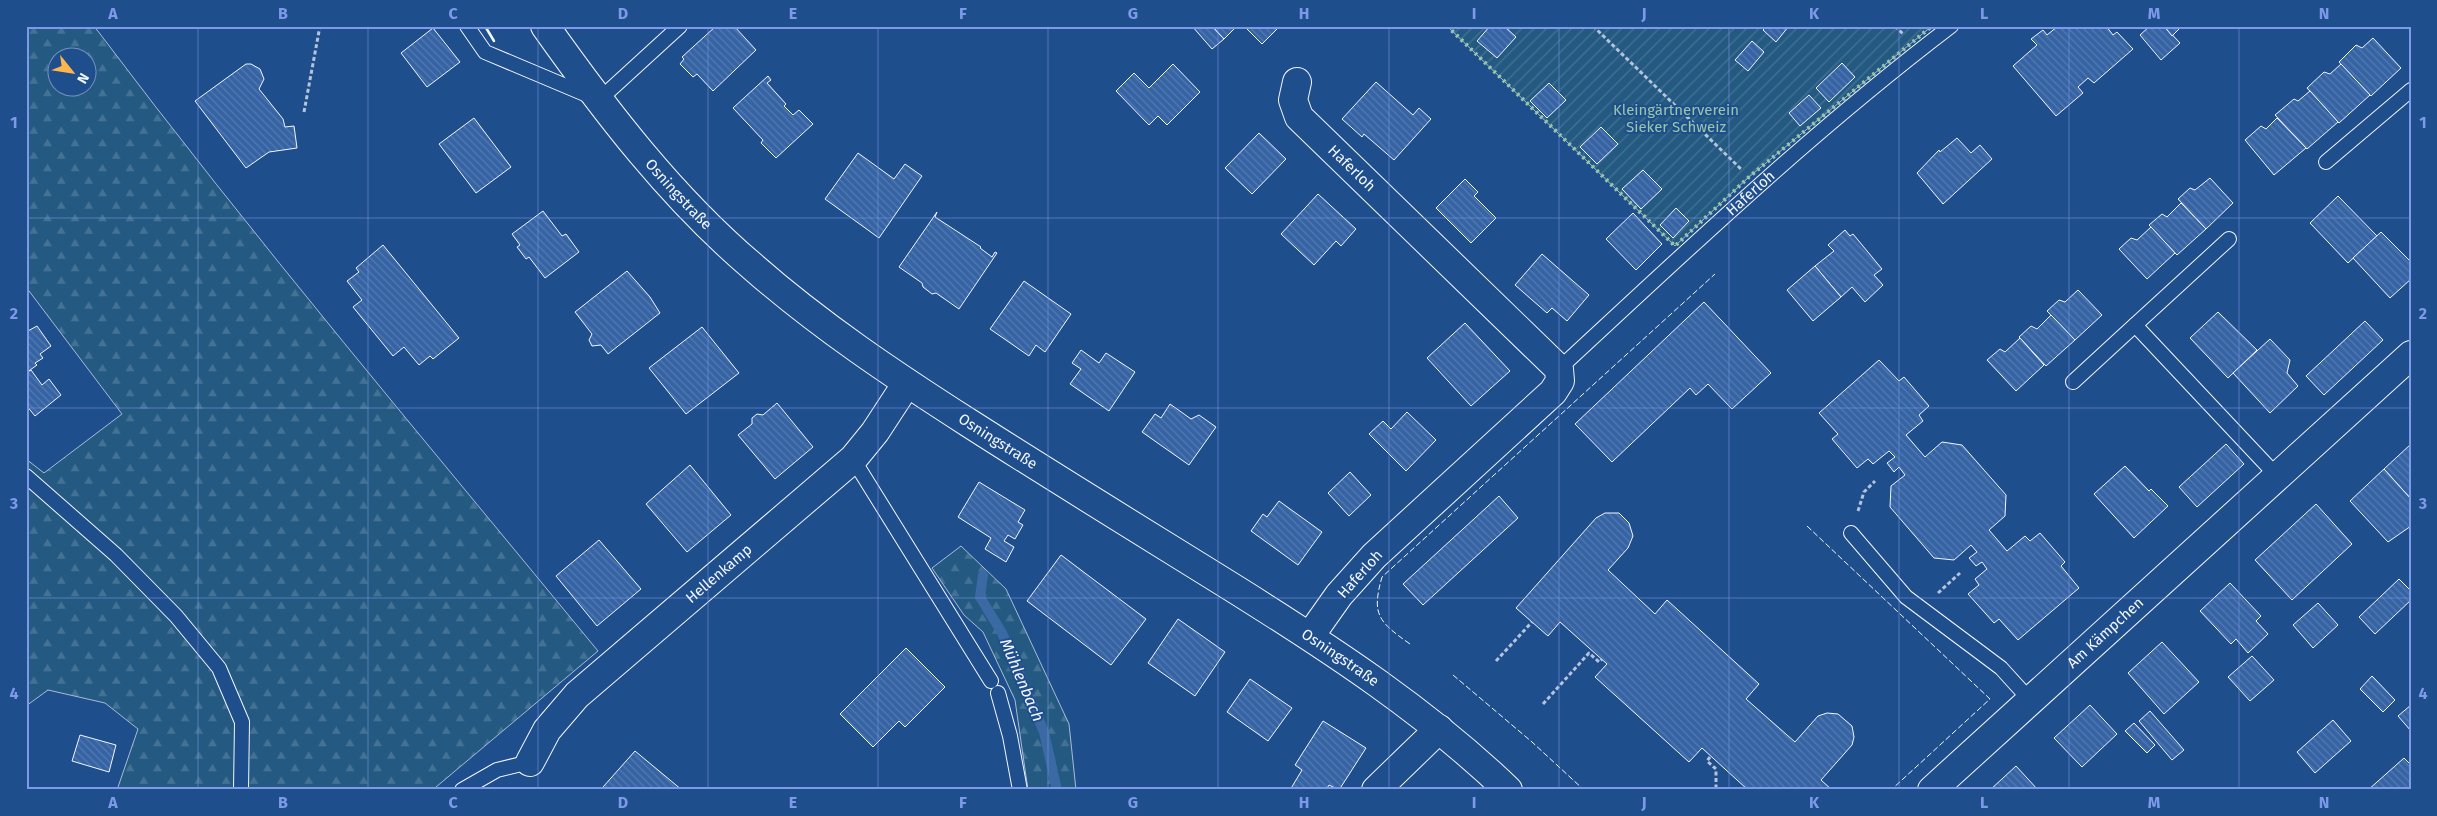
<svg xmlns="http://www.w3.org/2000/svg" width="2437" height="816" font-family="'Fira Sans',sans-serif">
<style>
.forest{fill:url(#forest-firs);stroke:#a8bbd7;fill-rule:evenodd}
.garden{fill:url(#garden-furrows);stroke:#a8bbd7}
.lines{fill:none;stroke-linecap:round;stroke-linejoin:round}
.stream{stroke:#3b69a3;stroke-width:10}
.building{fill:url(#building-back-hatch);stroke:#f2f6ff}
.service-casing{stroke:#f2f6ff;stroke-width:16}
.minor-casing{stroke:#f2f6ff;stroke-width:30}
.secondary-casing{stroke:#f2f6ff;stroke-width:30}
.path{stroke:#b3c4dc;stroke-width:3;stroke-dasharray:4 2.5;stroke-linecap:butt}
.service{stroke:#1f4e8c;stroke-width:14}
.minor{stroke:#1f4e8c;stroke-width:28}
.secondary{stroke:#1f4e8c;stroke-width:28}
.hedge{stroke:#97c8a6;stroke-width:4;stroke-dasharray:2.5 4;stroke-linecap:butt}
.fence{stroke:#f2f6ff;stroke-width:1;stroke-dasharray:6 2.5;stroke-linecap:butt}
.wall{stroke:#f2f6ff;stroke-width:2.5}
.grid{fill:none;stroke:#7d9aea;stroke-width:1;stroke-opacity:0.55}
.labels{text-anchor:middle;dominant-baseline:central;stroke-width:4;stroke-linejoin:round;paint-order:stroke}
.park-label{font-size:15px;fill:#97c8a6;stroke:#1f4e8c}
.street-label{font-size:15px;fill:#f2f6ff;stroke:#1f4e8c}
.water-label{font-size:16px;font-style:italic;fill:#f2f6ff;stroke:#1f4e8c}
.neatline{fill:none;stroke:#7d9aea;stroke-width:2}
.grid-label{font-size:16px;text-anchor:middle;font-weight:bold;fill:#7d9aea}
</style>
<defs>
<pattern id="forest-firs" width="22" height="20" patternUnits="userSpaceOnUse" patternTransform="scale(1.25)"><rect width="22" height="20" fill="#245a82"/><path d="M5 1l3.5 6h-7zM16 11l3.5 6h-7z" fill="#447295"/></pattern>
<pattern id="garden-furrows" width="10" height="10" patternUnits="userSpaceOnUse" patternTransform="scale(1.25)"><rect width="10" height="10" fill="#245a82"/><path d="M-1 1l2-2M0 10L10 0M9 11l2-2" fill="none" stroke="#447295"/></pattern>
<pattern id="building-back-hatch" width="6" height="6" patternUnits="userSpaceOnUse" patternTransform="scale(1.25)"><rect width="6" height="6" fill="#3563a3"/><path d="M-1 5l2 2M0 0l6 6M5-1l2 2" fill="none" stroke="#537ab1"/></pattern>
</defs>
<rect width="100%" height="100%" fill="#1f4e8c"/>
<g class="forest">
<path d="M26,26H94C255,240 428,444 598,651L436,787L437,790H117L138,729L105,703L48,690L26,706V459L44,473L122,414L26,287ZM58,58H88V88H58Z"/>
<polygon points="961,546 1006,589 1069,724 1076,790 1028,790 1015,700 983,632 964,615 932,568"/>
</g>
<polygon class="garden" points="1447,26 1932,26 1749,177 1675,246"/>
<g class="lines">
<polyline class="stream" points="983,575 980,597 1002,633 1044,732 1057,790"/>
</g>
<g class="building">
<polygon points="716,26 734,26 756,50 713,91 697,74 693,77 680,64 684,59 682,57"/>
<polygon points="1192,26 1212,26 1224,39 1212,49"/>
<polygon points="1212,26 1234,26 1235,28 1224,39"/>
<polygon points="1244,26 1280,26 1262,44"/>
<polygon points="1490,26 1504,26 1516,37 1497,58 1477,41"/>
<polygon points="1767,26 1789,26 1776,42 1763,30"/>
<polygon points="2058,26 2106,26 2113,35 2117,32 2133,49 2094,83 2088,78 2078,87 2083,93 2056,116 2013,66 2037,45 2031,39 2043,30 2047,35"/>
<polygon points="2150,26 2164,26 2180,43 2161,60 2140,35"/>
<polygon points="2164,26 2182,26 2172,36"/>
<polygon points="433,28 460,62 427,87 401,53"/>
<polygon points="2373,38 2401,68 2371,96 2339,62 2356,45 2362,48"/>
<polygon points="1752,41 1764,52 1748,71 1735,60"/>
<polygon points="1842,63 1855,77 1829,102 1816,88"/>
<polygon points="246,64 251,64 260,69 264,79 259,89 283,119 285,127 294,126 297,148 269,152 246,168 195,101"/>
<polygon points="1173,64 1200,92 1167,125 1158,116 1149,125 1116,91 1134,73 1149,88"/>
<polygon points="2341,64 2370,95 2339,123 2307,88 2324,72 2330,74"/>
<polygon points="768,76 771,80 767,83 786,104 784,106 793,115 799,110 813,124 776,158 761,143 763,140 733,108"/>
<polygon points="1376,82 1413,115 1419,108 1431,119 1394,160 1364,134 1362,137 1342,119"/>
<polygon points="1549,83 1566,100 1547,118 1530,101"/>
<polygon points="2310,91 2338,122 2307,149 2275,115 2294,99 2298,101"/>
<polygon points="1809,95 1821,108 1800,126 1789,113"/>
<polygon points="474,118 511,167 476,193 439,144"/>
<polygon points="2277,118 2306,148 2274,175 2245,140 2261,126 2266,129"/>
<polygon points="1601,127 1618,144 1597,164 1580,147"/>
<polygon points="1259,133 1286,159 1252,194 1225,168"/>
<polygon points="1957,138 1971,153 1980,145 1992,159 1943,204 1917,173 1939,150 1940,152"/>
<polygon points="858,153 894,179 905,164 922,176 879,238 825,199"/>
<polygon points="1643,170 1662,189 1641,209 1622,189"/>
<polygon points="2210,178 2233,203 2206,229 2178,199 2190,188 2195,190"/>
<polygon points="1465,179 1478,192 1474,196 1496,218 1471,243 1436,208"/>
<polygon points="1318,194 1356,229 1341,246 1336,241 1314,265 1281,234"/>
<polygon points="2338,196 2377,236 2348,263 2310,223"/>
<polygon points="2181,203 2206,229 2177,255 2149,225 2162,214 2167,217"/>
<polygon points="1676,208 1689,221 1673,238 1660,225"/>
<polygon points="543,211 562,236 566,234 579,252 545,278 529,257 526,259 517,247 520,245 512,234"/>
<polygon points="937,212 935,217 981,247 980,248 992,257 995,252 997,253 959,309 936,293 932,294 923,287 922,283 899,267"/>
<polygon points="1633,213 1662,244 1636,270 1606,239"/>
<polygon points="2151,227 2175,253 2147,279 2119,249 2131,238 2137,240"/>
<polygon points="1845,230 1850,236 1853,234 1882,269 1874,275 1883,285 1865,302 1852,287 1841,297 1815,266 1834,251 1828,245"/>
<polygon points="2381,232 2411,262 2411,279 2390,298 2353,258"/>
<polygon points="383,245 459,338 433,359 430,356 419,365 404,347 393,356 353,307 362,300 347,281 359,272 356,268"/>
<polygon points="1542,254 1589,295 1567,321 1552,308 1547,313 1515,285"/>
<polygon points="1815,266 1841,297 1813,321 1787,290"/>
<polygon points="627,271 650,297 660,313 608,354 601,345 592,346 589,340 592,334 575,312"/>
<polygon points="1024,281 1071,314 1045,352 1036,345 1029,356 990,329"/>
<polygon points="2078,290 2102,315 2075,340 2047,311 2059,300 2065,302"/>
<polygon points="1704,302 1771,373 1732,409 1708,384 1696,395 1690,388 1612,462 1575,424"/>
<polygon points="2218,312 2257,350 2228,378 2190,338"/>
<polygon points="2051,315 2075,340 2046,366 2019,337 2031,326 2037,329"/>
<polygon points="2365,321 2383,340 2324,395 2306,376"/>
<polygon points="1465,323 1510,371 1471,406 1427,358"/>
<polygon points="37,326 51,346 40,354 43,358 35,363 37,365 26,373 26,332"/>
<polygon points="702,327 739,373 686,414 649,368"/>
<polygon points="2020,338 2044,365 2016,391 1987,360 2000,349 2005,352"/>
<polygon points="2270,339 2290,360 2287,373 2298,386 2270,413 2233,373"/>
<polygon points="1081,350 1099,363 1106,353 1135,372 1109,411 1070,384 1081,369 1072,363"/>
<polygon points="1879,360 1899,381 1904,377 1929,406 1919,415 1923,421 1906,435 1925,457 1942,442 1962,445 2006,495 2005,516 1989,530 2007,551 2025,536 2030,541 2040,533 2065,562 2061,566 2079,588 2018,640 1999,619 1994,623 1968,594 1979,585 1975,579 1987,569 1982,562 1976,566 1969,558 1977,552 1971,545 1954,560 1934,558 1890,507 1891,486 1905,475 1899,467 1894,472 1887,463 1895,457 1889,451 1873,464 1868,459 1857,468 1832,439 1838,434 1819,413"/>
<polygon points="31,370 42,385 49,379 61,395 35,416 26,405 26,373"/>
<polygon points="777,403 813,447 775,479 738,435 752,424 752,418 757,414 763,415"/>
<polygon points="1170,404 1191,419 1199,415 1216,427 1189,465 1142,432 1155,414 1161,418"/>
<polygon points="1407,412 1436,440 1406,471 1369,434 1383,421 1391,429"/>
<polygon points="2226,444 2244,464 2197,507 2179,487"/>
<polygon points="2411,444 2411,499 2384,469"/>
<polygon points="690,465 731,515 687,552 646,504"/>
<polygon points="2125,466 2149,491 2151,489 2168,506 2134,538 2094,494"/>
<polygon points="2384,469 2411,499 2411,526 2388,542 2350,501"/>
<polygon points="1350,472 1371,495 1349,516 1328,493"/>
<polygon points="979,482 1025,510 1018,522 1023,525 1015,539 1008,535 1004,541 1014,547 1006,562 985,549 991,538 958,517"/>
<polygon points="1499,496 1518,518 1423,605 1403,584"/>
<polygon points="1279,501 1322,532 1298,565 1251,531 1263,514 1267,517"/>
<polygon points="2316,504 2352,544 2292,600 2255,560"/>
<polygon points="1605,513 1619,513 1629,523 1633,536 1628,548 1608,570 1655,614 1667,600 1759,684 1746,699 1795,742 1818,716 1827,713 1838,714 1852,726 1854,737 1852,745 1821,780 1832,790 1748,790 1702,748 1689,762 1595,677 1607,664 1560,622 1548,636 1516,608 1596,518"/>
<polygon points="599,540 641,589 597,626 556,576"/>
<polygon points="1061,555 1146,619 1111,665 1027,601"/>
<polygon points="2399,579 2411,591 2411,600 2375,634 2359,617"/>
<polygon points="2230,583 2261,616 2256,621 2268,634 2248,653 2236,639 2231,644 2200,611"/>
<polygon points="2318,603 2338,625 2313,648 2293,625"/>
<polygon points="1178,619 1225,652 1195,696 1148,663"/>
<polygon points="2162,642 2199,682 2164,714 2128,673"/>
<polygon points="906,648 945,687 905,727 899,721 873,747 840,714"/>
<polygon points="2252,656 2274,680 2250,701 2228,677"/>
<polygon points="2372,676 2395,700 2383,712 2360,689"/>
<polygon points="1250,679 1292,708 1268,741 1227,712"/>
<polygon points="2090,705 2117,734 2082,767 2054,738"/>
<polygon points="2411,705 2411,731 2398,716"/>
<polygon points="2150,711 2184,750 2172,760 2139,721"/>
<polygon points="2333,720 2351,741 2315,773 2297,752"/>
<polygon points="1323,721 1366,748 1339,790 1329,785 1326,790 1290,790 1302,770 1295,765"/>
<polygon points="2134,723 2155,745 2147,753 2125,731"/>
<polygon points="80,735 116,745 109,772 72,761"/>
<polygon points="635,751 682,790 608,790 603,787"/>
<polygon points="2404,758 2411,765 2411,790 2368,790"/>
<polygon points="2016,766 2038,790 1990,790"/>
</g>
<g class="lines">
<defs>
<g id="service">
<polyline points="467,26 485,52 599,100 680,26"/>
<polyline points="2326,162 2411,90"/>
<polyline points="2135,325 2229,239"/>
<path id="s1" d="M1559,369C1686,251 1813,131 1951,26"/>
<polyline points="2073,382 2135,325 2277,476"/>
<polyline points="853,459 991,681"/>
<polyline points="26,476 116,555 176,616 219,668 242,722 241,790"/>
<polyline points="1851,533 1906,597 2001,668 2030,700"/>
<polyline points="998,693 1010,736 1020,790"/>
<polyline points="462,790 497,770 530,762"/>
</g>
<g id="minor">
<path id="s2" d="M1297,82L1293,100L1299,117L1559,369L1560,381L1553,392L1374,556L1339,595L1310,636"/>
<path id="s3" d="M530,762L547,730L577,695L853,459L875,432L907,383"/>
<polyline points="1376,790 1439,729"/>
<path id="s4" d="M1932,790L2411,355"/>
</g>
<g id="secondary">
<path id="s5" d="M545,26C606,112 671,197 752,266C819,325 894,375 969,423C1058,480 1148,535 1238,591C1332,650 1427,712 1508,790"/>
</g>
</defs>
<use href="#service" class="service-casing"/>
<use href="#minor" class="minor-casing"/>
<use href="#secondary" class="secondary-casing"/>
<g class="path">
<polyline points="1593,26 1742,170"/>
<polyline points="1895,26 1903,34"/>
<polyline points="304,112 320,26"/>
<polyline points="1858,511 1864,492 1875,481"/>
<polyline points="1938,593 1960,573"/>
<polyline points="1496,661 1532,622"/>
<polyline points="1543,704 1589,653 1599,662 1602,659"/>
<polyline points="1710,757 1707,761 1716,769 1716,790"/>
</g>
<use href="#service" class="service"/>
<use href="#minor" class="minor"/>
<use href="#secondary" class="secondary"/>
<polyline class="hedge" points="1447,26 1675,246 1749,177 1932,26"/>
<g class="fence">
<polyline points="1807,526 1990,699 1891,790"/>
<path d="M1410,644C1379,622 1371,615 1382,577L1715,274"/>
<polyline points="1453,675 1532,742 1584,790"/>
</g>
<polyline class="wall" points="485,26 494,41"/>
</g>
<path class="grid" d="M198,26V790M368,26V790M538,26V790M708,26V790M878,26V790M1048,26V790M1218,26V790M1389,26V790M1559,26V790M1729,26V790M1899,26V790M2069,26V790M2239,26V790M26,218H2411M26,408H2411M26,598H2411"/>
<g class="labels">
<g class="park-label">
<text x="1676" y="110">Kleingärtnerverein<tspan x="1676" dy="17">Sieker Schweiz</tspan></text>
</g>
<g class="street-label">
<text stroke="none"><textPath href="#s2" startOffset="110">Haferloh</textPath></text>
<text stroke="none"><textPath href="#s5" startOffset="215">Osningstraße</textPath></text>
<text stroke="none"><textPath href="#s1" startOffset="260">Haferloh</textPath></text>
<text stroke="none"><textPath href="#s5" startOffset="620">Osningstraße</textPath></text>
<text stroke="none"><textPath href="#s3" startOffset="269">Hellenkamp</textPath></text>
<text transform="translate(1360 574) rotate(-48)">Haferloh</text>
<text stroke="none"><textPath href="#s4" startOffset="234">Am Kämpchen</textPath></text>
<text stroke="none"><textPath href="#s5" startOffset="1025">Osningstraße</textPath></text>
</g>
<g class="water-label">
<text transform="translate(1022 680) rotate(67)">Mühlenbach</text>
</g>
</g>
<rect width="2437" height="816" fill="none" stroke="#1f4e8c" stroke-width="55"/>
<g transform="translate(72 72) rotate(120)"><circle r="24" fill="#1f4e8c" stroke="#7391ba"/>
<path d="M0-4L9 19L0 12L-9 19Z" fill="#ffb74d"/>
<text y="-8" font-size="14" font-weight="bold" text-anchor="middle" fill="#f2f6ff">N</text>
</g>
<rect x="28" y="28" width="2382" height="760" class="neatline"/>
<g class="grid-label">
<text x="113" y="19">A</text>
<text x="283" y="19">B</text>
<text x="453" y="19">C</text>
<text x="623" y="19">D</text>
<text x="793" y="19">E</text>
<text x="963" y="19">F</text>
<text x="1133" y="19">G</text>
<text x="1304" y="19">H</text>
<text x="1474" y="19">I</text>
<text x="1644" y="19">J</text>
<text x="1814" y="19">K</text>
<text x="1984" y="19">L</text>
<text x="2154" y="19">M</text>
<text x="2324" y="19">N</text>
<text x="14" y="128">1</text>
<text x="2423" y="128">1</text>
<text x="14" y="319">2</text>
<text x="2423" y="319">2</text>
<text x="14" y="509">3</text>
<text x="2423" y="509">3</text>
<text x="14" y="699">4</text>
<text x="2423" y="699">4</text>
<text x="113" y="808">A</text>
<text x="283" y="808">B</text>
<text x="453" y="808">C</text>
<text x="623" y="808">D</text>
<text x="793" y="808">E</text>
<text x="963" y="808">F</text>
<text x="1133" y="808">G</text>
<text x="1304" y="808">H</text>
<text x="1474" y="808">I</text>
<text x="1644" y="808">J</text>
<text x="1814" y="808">K</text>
<text x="1984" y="808">L</text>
<text x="2154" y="808">M</text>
<text x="2324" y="808">N</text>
</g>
</svg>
